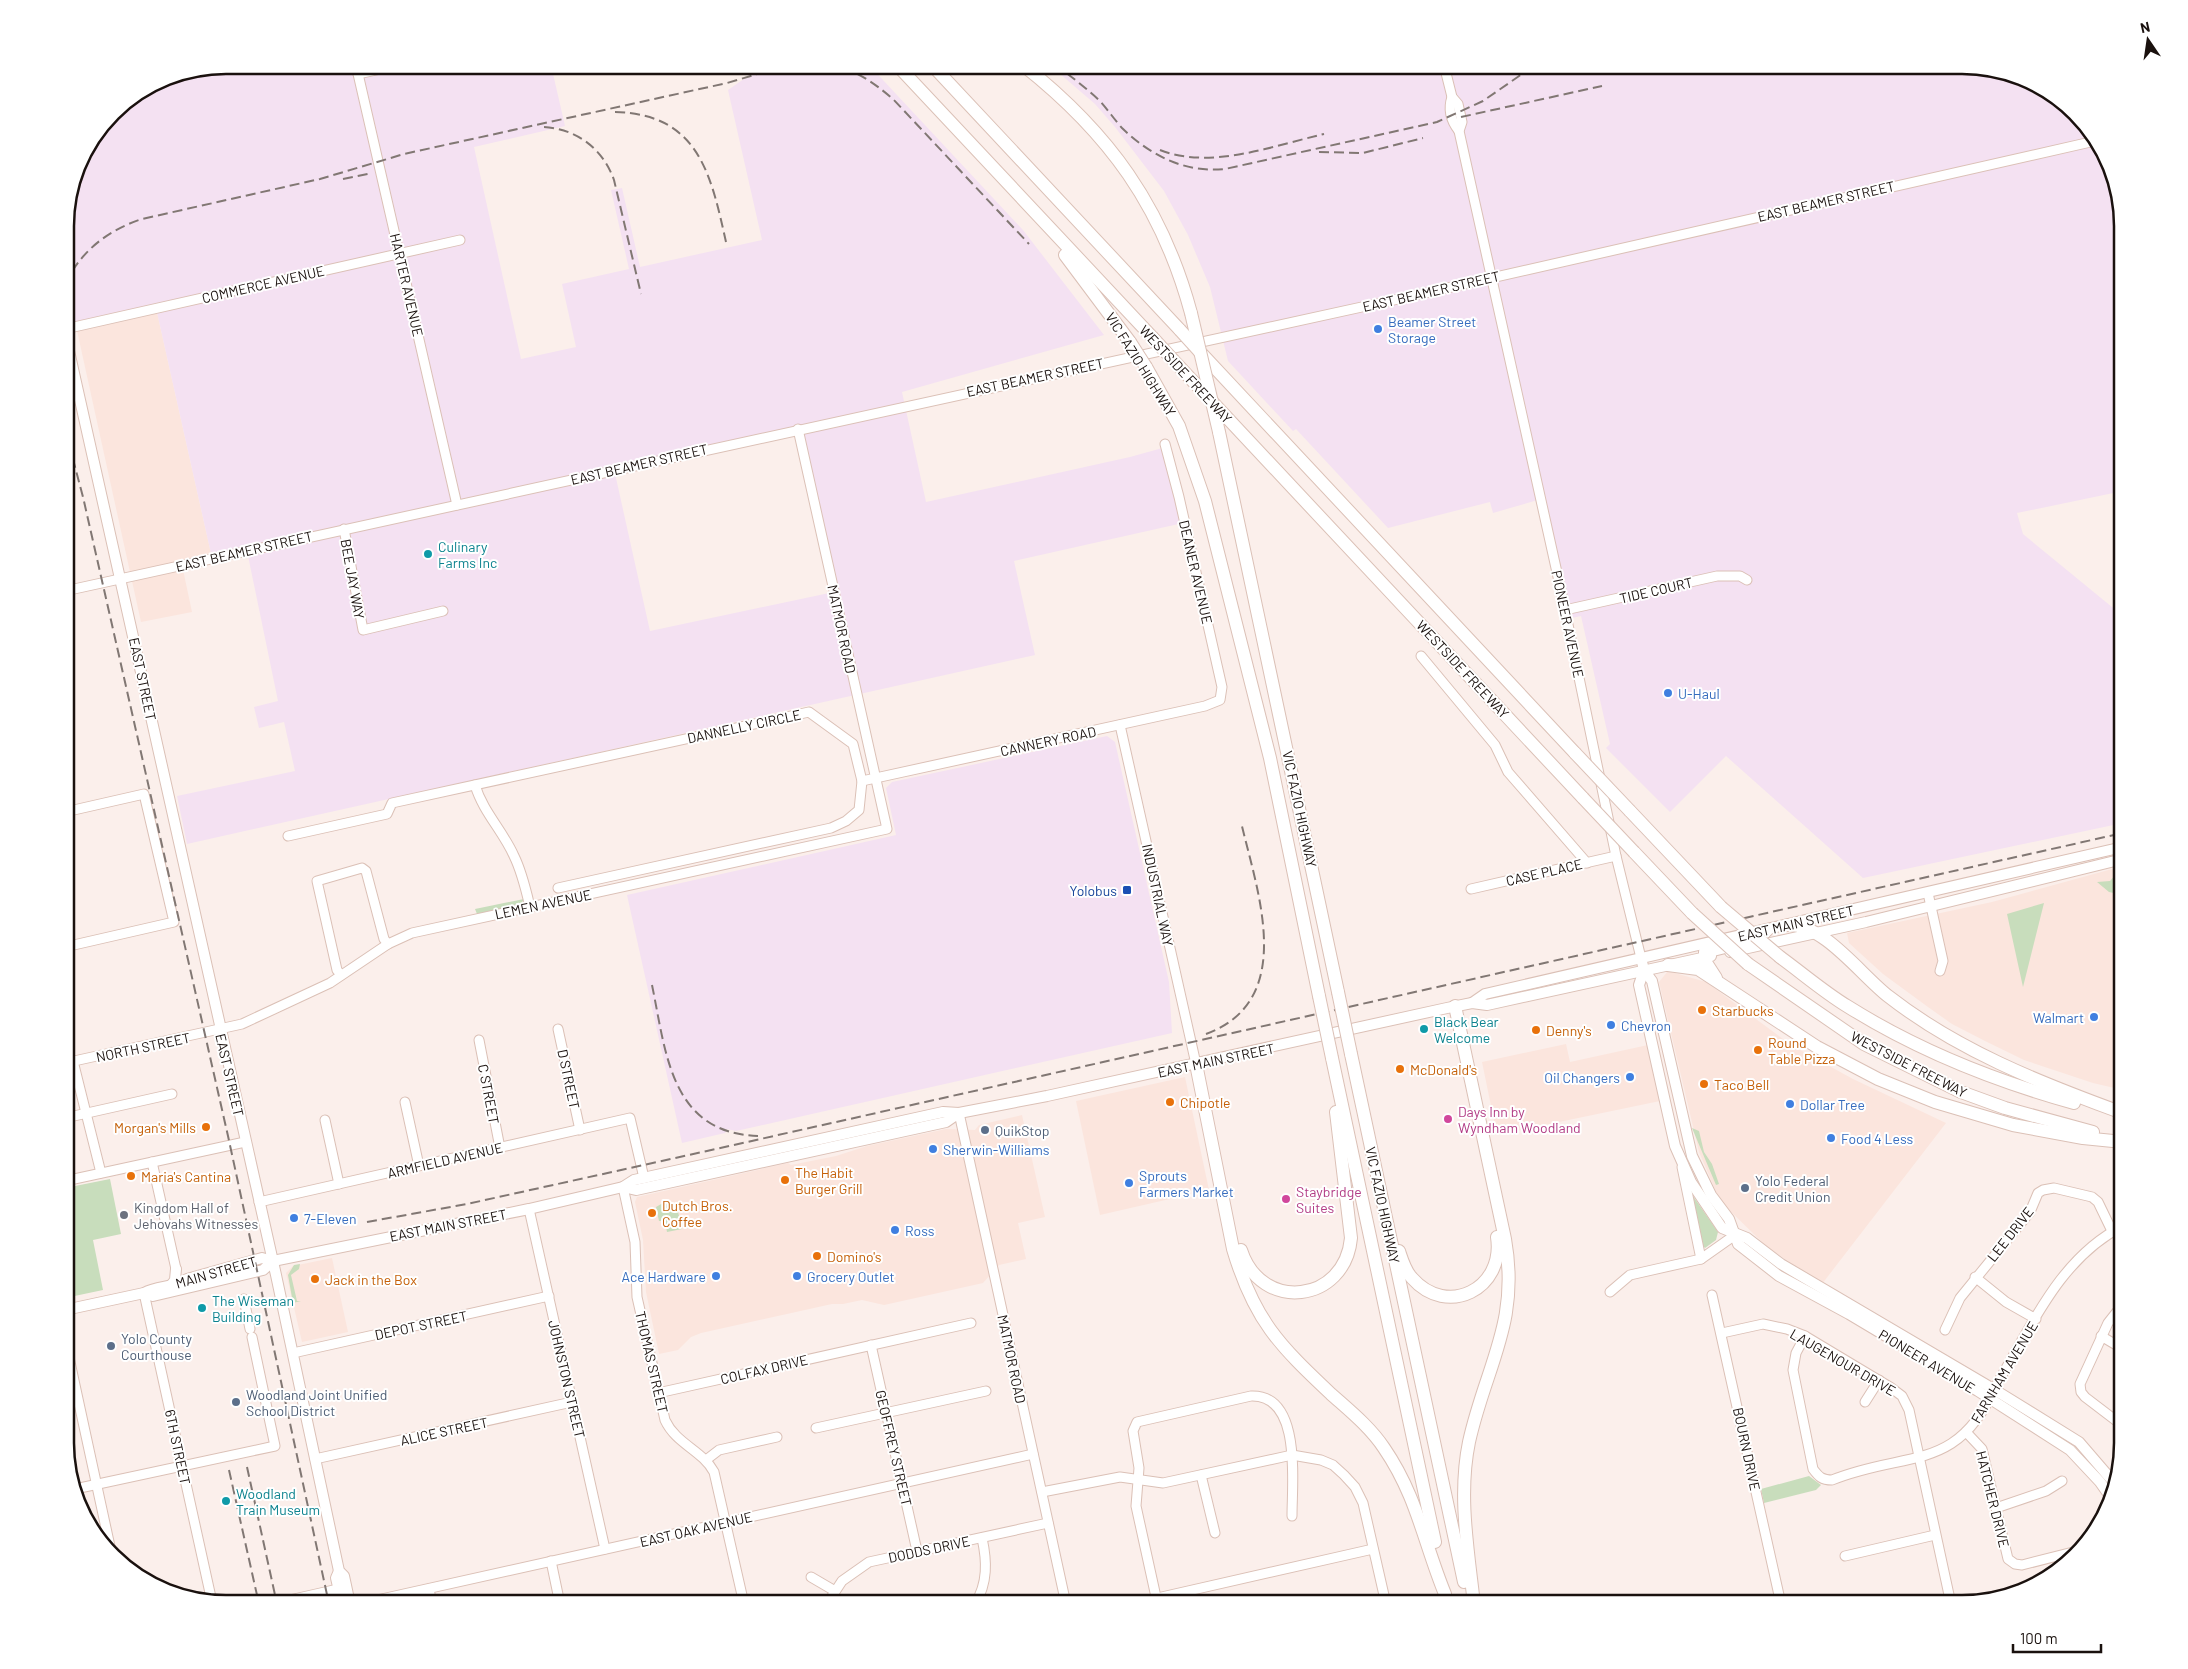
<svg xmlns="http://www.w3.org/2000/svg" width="2188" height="1669" font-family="Barlow,sans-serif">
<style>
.built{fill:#fbe5dd}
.industrial{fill:#f4e1f2;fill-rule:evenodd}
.green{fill:#c8ddbc}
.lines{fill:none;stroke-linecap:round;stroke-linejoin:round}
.minor-casing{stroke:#dbc0b6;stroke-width:11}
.major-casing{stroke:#dbc0b6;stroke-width:12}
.highway-casing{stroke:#dbc0b6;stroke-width:14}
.minor{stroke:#fff;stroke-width:9}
.major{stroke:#fff;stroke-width:10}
.highway{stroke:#fff;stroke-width:12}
.rail{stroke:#817773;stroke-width:2;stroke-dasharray:10 5;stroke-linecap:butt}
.highway-bridge-casing{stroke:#dbc0b6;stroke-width:14;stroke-linecap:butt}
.highway-bridge{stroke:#fff;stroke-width:12}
.shop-dot{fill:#3f7fe0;stroke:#fff;stroke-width:2}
.culture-dot{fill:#0f9aa8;stroke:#fff;stroke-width:2}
.transit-dot{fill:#1a4fb4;stroke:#fff;stroke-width:2}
.food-dot{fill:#e8710a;stroke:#fff;stroke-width:2}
.hotel-dot{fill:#d1479c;stroke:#fff;stroke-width:2}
.service-dot{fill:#5c6f8a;stroke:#fff;stroke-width:2}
.worship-dot{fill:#6b7280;stroke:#fff;stroke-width:2}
.labels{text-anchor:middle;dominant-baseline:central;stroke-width:4;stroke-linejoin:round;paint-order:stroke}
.street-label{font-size:14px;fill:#1a110e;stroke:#fff}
.shop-label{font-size:14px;fill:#366cbe;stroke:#fff;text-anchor:start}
.culture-label{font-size:14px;fill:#0d838f;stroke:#fff;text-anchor:start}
.transit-label{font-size:14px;fill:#164399;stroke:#fff;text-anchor:end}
.food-label{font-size:14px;fill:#c56008;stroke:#fff;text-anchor:start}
.hotel-label{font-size:14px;fill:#b23c85;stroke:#fff;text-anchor:start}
.service-label{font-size:14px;fill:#4e5e75;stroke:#fff;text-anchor:start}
.worship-label{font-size:14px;fill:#5b616d;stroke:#fff;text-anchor:start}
.rim{fill:none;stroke:#1a110e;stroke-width:2.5}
</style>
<rect width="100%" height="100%" fill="#fbefeb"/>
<g class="built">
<polygon points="156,308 212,558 182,565 192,612 141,622 76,326"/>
<polygon points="2123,866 2123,1090 2093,1083 2024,1060 1985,1041 1952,1024 1928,1007 1883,974 1849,943 1847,933 1992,902"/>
<polygon points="1668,971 1706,982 1791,1045 1853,1079 1946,1123 1822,1284 1766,1246 1720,1201 1699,1152 1659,982"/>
<polygon points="1566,1044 1570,1062 1648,1045 1660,1101 1497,1135 1482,1062"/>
<polygon points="1185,1077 1209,1190 1100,1215 1076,1101"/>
<polygon points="1022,1115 1045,1217 1018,1223 1026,1259 999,1265 983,1283 884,1305 862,1300 843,1304 832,1304 701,1333 691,1337 678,1350 659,1354 646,1292 643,1240 635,1202 637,1197 788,1163 791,1165 836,1156 867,1146 946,1129 975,1130 979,1125"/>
<polygon points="332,1258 348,1332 302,1342 286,1273 293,1266"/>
</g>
<g class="industrial">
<path d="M226,65H551L565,126L474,147L521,359L576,347L562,284L629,269L611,190L622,188L640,267L762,240L728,90L764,65H869L1023,230L1104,335L902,392L926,502L1130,457L1166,447L1183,523L1014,561L1035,655L187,844L177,796L295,771L284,722L259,728L254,707L278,701L247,551L212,558L156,308L76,326L65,283V216L77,164L112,112L165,77ZM798,429L834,592L650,631L614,469Z"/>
<polygon points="1057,65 1962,65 2014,74 2060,98 2107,155 2123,226 2123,491 2017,513 2023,534 2123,616 2123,823 1863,878 1726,756 1670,812 1606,748 1610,744 1581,616 1567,619 1541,499 1493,513 1490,502 1388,528 1296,429 1293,431 1228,361 1210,287 1188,235 1164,191 1115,127 1095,104 1059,73"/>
<polygon points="1107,736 1115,742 1169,982 1172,1033 736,1131 727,1129 725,1133 682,1143 627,895 896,835 886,788 892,782"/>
</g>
<g class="green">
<polygon points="2115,875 2122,878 2123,895 2109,892 2097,882 2110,881"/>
<polygon points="524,899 521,904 477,914 475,909"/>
<polygon points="2044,903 2023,987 2007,914"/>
<polygon points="1692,1128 1699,1131 1704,1152 1712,1164 1719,1184 1716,1185"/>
<polygon points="110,1179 121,1234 93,1240 103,1290 65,1298 65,1188"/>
<polygon points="1693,1196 1718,1232 1716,1240 1705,1248 1702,1245 1691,1197"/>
<polygon points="663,1203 676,1203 682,1229 667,1232 665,1221 659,1221 656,1207"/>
<polygon points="300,1264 299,1269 291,1275 297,1301 301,1301 293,1303 288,1275 294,1265"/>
<polygon points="1809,1476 1821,1485 1816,1490 1764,1503 1761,1489"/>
</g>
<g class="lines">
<defs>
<g id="minor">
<polyline points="356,65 457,505"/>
<polyline points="1444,65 1452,97 1458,104 1462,122 1459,131 1560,586 1616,856 1641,958"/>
<polyline points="358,74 399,65"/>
<path d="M1452,97C1448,109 1451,121 1459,131"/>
<polyline points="65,329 460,240"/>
<polyline points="344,529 363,630 443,611"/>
<polyline points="65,591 1412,296 2095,141"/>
<polyline points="1565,610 1717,576 1740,576 1747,580"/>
<polyline points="1421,656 1495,745 1508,772 1587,863"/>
<polyline points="1120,725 1196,1064"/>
<polyline points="862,781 1205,706 1220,700 1222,687 1179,497 1165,444"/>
<path d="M475,785C483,812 503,831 514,856C522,872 526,890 530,907"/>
<polyline points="65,812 144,794 174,922 65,947"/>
<polyline points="288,836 387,814 392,803 809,712 853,744 862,781 859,810 846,821 831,828 558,888"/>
<polyline points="1471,889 1616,856"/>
<polyline points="1928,893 1943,961 1940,971"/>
<polyline points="341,975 337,970 317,881 362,868 366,871 384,939 388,944"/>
<polyline points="558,1029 580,1130"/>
<polyline points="479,1040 500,1148"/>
<polyline points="73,1061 101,1173"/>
<polyline points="65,1063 242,1024 330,983 388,944 412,933 887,829 798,429"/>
<polyline points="405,1102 419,1166"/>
<polyline points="959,1113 1066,1604"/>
<polyline points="65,1118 172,1094"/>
<polyline points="325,1120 339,1184"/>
<polyline points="152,1162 176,1269"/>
<polyline points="1682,1167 1701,1259"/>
<polyline points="65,1181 245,1142"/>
<path d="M623,1187L635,1242L637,1297L665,1420C676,1444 702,1450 714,1472L744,1604"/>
<polyline points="259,1202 630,1118 644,1178"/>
<polyline points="529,1209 605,1549"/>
<polyline points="1975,1277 2006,1302 2036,1319"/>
<polyline points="1610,1292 1630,1275 1701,1259 1735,1235"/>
<polyline points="144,1293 212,1602"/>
<polyline points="1712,1295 1781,1604"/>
<polyline points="244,1299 250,1329"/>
<polyline points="2123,1304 2108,1323 2080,1384 2081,1392 2085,1397 2123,1426"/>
<polyline points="1945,1330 1960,1298 2030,1212 2038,1193 2043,1190 2054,1188 2092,1197 2098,1202 2112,1231"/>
<polyline points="1722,1333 1763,1324 1787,1329 1805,1336 1890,1387 1902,1396 1909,1410 1951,1604"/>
<path d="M1805,1336L1796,1353L1793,1370L1813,1469C1819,1477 1822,1480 1832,1480C1909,1449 1957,1475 1998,1382C2032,1325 2061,1257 2123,1226"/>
<polyline points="2101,1336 2123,1349"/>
<polyline points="65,1339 111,1551"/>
<polyline points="871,1345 917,1551"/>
<polyline points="293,1353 549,1296"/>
<polyline points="658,1393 971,1323"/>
<polyline points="1865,1402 1879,1380"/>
<polyline points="816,1428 986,1391"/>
<polyline points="1966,1432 1982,1449 2008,1559 2015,1564 2022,1565 2077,1551"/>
<polyline points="315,1459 572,1402"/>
<polyline points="706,1460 719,1450 777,1437"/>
<polyline points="1201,1475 1215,1533"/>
<polyline points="75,1489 275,1446 252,1337"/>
<polyline points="1042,1492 1120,1477 1163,1483 1292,1455 1321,1460 1333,1465 1344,1475 1355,1487 1363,1503 1386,1604"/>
<polyline points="1996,1508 2046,1491 2062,1481"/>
<polyline points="1845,1556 1935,1535"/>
<polyline points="551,1561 560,1604"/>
<polyline points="811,1577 835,1591"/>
<polyline points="429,1589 432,1604"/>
<path d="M1156,1597L1136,1506L1139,1468L1133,1431L1137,1422L1251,1396C1302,1394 1292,1482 1292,1516"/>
<polyline points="272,1604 338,1589"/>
<polyline points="359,1604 1033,1454"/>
<polyline points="827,1604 842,1581 869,1562 1048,1523"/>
<path d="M975,1604C988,1583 987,1561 982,1538"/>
<polyline points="1131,1604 1373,1549"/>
</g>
<g id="major">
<polyline points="65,333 276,1275 339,1571 344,1576 350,1604"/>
<polyline points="1730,952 1866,922 2123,859"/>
<polyline points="1641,958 1644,970 1652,981 1692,1156 1711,1195 1729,1219 1738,1244 1779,1276 1849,1314 1978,1391 2070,1450 2100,1482 2112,1499"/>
<polyline points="1644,970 1639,985 1675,1146 1691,1182 1722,1228 1747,1238 1781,1264 1995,1390 2079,1442 2116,1485"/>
<polyline points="1472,1003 1485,994 2123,847"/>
<polyline points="623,1187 636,1190 946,1122 959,1113"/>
<polyline points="172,1284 175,1280 176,1269"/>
<polyline points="144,1293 153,1296 204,1284 263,1270 273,1261"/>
<path d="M65,1310L144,1293C157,1285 175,1288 187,1279L262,1258L273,1261L529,1209L623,1187L634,1180L943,1112L959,1113L1047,1096L1447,1008L1472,1003L1487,1005L1711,956"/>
<polyline points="339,1571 336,1578 342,1604"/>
</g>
<g id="highway">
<polyline points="897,65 1152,337"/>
<polyline points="932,65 1180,330"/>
<path d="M1023,65C1109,133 1162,206 1191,313"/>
<polyline points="1065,255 1130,342"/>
<polyline points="1202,354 1575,753"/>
<polyline points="1174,361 1583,798"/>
<polyline points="1146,367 1179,426 1205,501 1270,758 1319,996"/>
<polyline points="1219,432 1338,992"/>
<polyline points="1630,811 1721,907"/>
<polyline points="1634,852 1692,913"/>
<path d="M1788,925C1824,924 1860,974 1888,996C1957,1050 2038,1082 2120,1112"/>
<path d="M1780,957C1802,973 1824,992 1847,1006C1917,1050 1995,1081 2074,1103"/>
<polyline points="1748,964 1864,1044 1961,1092 2005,1108 2093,1132"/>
<polyline points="1668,965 1698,969 1817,1047 1878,1079 1935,1102 2013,1125 2083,1138 2123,1142"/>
<polyline points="1716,978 1705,961 1705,952 1757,939 1767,930"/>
<path d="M1455,1006L1505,1239C1520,1323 1486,1365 1469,1442C1458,1495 1468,1550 1474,1604"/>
<polyline points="1351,1054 1464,1582"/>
<polyline points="1332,1058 1435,1542"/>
<path d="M1196,1064L1233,1249C1254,1320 1279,1345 1331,1394C1350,1411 1370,1427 1384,1448C1417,1496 1424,1543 1445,1594"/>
<path d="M1241,1250C1261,1313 1345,1303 1351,1238L1336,1112"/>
<path d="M1399,1251C1402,1260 1405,1271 1412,1278C1447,1318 1505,1289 1497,1237"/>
</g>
</defs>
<use href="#minor" class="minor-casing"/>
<use href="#major" class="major-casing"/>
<use href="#highway" class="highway-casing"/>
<use href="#minor" class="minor"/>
<use href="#major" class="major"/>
<use href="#highway" class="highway"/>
<g class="rail">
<path d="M829,65C855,69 873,82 893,99L1029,244"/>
<path d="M1055,65C1071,76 1086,88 1100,101C1108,110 1114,119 1122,128C1151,156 1185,173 1225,169L1437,122L1483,101L1535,65"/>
<path d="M615,112C699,114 711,175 726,242"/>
<polyline points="1461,117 1602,86"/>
<path d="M544,127C577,129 603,149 614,180L641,294"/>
<path d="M1160,150C1211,170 1272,146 1324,134"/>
<polyline points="1319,152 1363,153 1423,138"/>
<polyline points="343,179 368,174"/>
<path d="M65,284C81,251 108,230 142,219L320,179L404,154L727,83L788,65"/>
<polyline points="65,404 73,436"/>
<polyline points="65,429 83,497 228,1136 329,1604"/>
<path d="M652,985C666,1052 670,1133 758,1136"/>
<path d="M1206,1034C1298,1000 1257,891 1241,822"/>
<polyline points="367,1222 467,1204 707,1151 2123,833"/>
<polyline points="247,1467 277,1604"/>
<polyline points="229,1470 259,1604"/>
</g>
<defs>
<g id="highway-bridge">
<polyline points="1191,313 1219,432"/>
<polyline points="1180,330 1200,352"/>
<polyline points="1152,337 1174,361"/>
<polyline points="1130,342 1146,367"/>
<polyline points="1575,753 1630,811"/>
<polyline points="1583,798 1634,852"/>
<polyline points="1721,907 1780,957"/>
<polyline points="1692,913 1748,964"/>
<polyline points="1338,992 1351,1054"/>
<polyline points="1319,996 1332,1058"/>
</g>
</defs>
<use href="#highway-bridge" class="highway-bridge-casing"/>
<use href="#highway-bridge" class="highway-bridge"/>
</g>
<g class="shop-dot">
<circle cx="1378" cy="329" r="5"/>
<circle cx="1668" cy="693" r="5"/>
<circle cx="2094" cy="1017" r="5"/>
<circle cx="1611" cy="1025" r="5"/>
<circle cx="1630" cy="1077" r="5"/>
<circle cx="1790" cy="1104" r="5"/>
<circle cx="1831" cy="1138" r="5"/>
<circle cx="933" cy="1149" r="5"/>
<circle cx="1129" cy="1183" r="5"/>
<circle cx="294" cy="1218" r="5"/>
<circle cx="895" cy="1230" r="5"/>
<circle cx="716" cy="1276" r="5"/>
<circle cx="797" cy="1276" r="5"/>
</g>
<g class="culture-dot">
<circle cx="428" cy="554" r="5"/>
<circle cx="1424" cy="1029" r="5"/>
<circle cx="202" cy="1308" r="5"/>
<circle cx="226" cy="1501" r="5"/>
</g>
<rect class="transit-dot" x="1122" y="885" width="10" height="10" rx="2.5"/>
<g class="food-dot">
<circle cx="1702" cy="1010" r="5"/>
<circle cx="1536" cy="1030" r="5"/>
<circle cx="1758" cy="1050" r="5"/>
<circle cx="1400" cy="1069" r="5"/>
<circle cx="1704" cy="1084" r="5"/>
<circle cx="1170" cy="1102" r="5"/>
<circle cx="206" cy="1127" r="5"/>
<circle cx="131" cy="1176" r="5"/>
<circle cx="785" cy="1180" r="5"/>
<circle cx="652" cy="1213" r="5"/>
<circle cx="817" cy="1256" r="5"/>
<circle cx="315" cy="1279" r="5"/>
</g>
<g class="hotel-dot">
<circle cx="1448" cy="1119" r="5"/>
<circle cx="1286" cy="1199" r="5"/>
</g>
<g class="service-dot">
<circle cx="985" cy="1130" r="5"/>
<circle cx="1745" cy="1188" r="5"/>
<circle cx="111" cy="1346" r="5"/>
<circle cx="236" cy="1402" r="5"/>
</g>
<circle class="worship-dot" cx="124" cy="1215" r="5"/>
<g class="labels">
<g class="street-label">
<text transform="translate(1826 201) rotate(-13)">EAST BEAMER STREET</text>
<text transform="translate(263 284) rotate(-13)">COMMERCE AVENUE</text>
<text transform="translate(407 285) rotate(77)">HARTER AVENUE</text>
<text transform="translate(1431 291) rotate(-13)">EAST BEAMER STREET</text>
<text transform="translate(1141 364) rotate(58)">VIC FAZIO HIGHWAY</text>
<text transform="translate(1186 374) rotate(47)">WESTSIDE FREEWAY</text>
<text transform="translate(1035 377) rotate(-12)">EAST BEAMER STREET</text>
<text transform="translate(639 464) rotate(-13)">EAST BEAMER STREET</text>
<text transform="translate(244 551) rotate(-13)">EAST BEAMER STREET</text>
<text transform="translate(1196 572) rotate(77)">DEANER AVENUE</text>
<text transform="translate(353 579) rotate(80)">BEE JAY WAY</text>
<text transform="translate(1656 590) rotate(-13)">TIDE COURT</text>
<text transform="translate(1568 624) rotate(78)">PIONEER AVENUE</text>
<text transform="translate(842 629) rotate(78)">MATMOR ROAD</text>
<text transform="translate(1463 669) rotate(47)">WESTSIDE FREEWAY</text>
<text transform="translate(143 679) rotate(78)">EAST STREET</text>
<text transform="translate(744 726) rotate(-12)">DANNELLY CIRCLE</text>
<text transform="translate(1048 741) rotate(-12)">CANNERY ROAD</text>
<text transform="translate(1300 809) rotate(78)">VIC FAZIO HIGHWAY</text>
<text transform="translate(1544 872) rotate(-13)">CASE PLACE</text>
<text transform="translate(1158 895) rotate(78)">INDUSTRIAL WAY</text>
<text transform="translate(543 904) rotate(-12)">LEMEN AVENUE</text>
<text transform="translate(1796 923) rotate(-13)">EAST MAIN STREET</text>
<text transform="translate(143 1047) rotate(-12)">NORTH STREET</text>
<text transform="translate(1216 1060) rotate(-12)">EAST MAIN STREET</text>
<text transform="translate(1909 1064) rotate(27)">WESTSIDE FREEWAY</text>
<text transform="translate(230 1075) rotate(77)">EAST STREET</text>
<text transform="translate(569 1079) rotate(78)">D STREET</text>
<text transform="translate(489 1094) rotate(79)">C STREET</text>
<text transform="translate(445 1160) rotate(-13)">ARMFIELD AVENUE</text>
<text transform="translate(1383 1205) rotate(78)">VIC FAZIO HIGHWAY</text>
<text transform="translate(448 1225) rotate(-11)">EAST MAIN STREET</text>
<text transform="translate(2010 1234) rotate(-52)">LEE DRIVE</text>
<text transform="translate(216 1272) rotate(-16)">MAIN STREET</text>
<text transform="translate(421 1325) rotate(-12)">DEPOT STREET</text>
<text transform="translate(1012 1359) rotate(78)">MATMOR ROAD</text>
<text transform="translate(1927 1361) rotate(31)">PIONEER AVENUE</text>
<text transform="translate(652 1362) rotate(77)">THOMAS STREET</text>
<text transform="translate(1843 1362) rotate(30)">LAUGENOUR DRIVE</text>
<text transform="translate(764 1369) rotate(-13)">COLFAX DRIVE</text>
<text transform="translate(2004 1372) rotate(-59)">FARNHAM AVENUE</text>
<text transform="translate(567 1379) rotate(77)">JOHNSTON STREET</text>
<text transform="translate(444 1431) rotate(-12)">ALICE STREET</text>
<text transform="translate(178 1447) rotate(78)">6TH STREET</text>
<text transform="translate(894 1448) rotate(77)">GEOFFREY STREET</text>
<text transform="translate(1747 1449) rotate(78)">BOURN DRIVE</text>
<text transform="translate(1993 1499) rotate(76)">HATCHER DRIVE</text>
<text transform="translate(696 1529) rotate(-13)">EAST OAK AVENUE</text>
<text transform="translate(929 1549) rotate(-12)">DODDS DRIVE</text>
</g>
<g class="shop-label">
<text x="1388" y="321">Beamer Street<tspan x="1388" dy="16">Storage</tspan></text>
<text x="1678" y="693">U-Haul</text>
<text x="2084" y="1017" text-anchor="end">Walmart</text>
<text x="1621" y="1025">Chevron</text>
<text x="1620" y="1077" text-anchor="end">Oil Changers</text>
<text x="1800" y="1104">Dollar Tree</text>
<text x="1841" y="1138">Food 4 Less</text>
<text x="943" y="1149">Sherwin-Williams</text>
<text x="1139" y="1175">Sprouts<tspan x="1139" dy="16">Farmers Market</tspan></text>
<text x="304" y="1218">7-Eleven</text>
<text x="905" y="1230">Ross</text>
<text x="706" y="1276" text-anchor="end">Ace Hardware</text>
<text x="807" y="1276">Grocery Outlet</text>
</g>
<g class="culture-label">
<text x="438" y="546">Culinary<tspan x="438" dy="16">Farms Inc</tspan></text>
<text x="1434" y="1021">Black Bear<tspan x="1434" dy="16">Welcome</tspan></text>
<text x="212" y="1300">The Wiseman<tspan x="212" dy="16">Building</tspan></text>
<text x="236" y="1493">Woodland<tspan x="236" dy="16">Train Museum</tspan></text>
</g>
<g class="transit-label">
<text x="1117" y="890">Yolobus</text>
</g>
<g class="food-label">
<text x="1712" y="1010">Starbucks</text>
<text x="1546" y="1030">Denny's</text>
<text x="1768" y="1042">Round<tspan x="1768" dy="16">Table Pizza</tspan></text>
<text x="1410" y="1069">McDonald's</text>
<text x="1714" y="1084">Taco Bell</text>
<text x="1180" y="1102">Chipotle</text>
<text x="196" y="1127" text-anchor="end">Morgan's Mills</text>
<text x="795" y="1172">The Habit<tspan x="795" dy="16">Burger Grill</tspan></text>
<text x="141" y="1176">Maria's Cantina</text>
<text x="662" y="1205">Dutch Bros.<tspan x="662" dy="16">Coffee</tspan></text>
<text x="827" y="1256">Domino's</text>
<text x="325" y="1279">Jack in the Box</text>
</g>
<g class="hotel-label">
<text x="1458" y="1111">Days Inn by<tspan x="1458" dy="16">Wyndham Woodland</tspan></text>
<text x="1296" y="1191">Staybridge<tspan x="1296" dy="16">Suites</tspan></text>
</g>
<g class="service-label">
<text x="995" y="1130">QuikStop</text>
<text x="1755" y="1180">Yolo Federal<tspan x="1755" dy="16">Credit Union</tspan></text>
<text x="121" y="1338">Yolo County<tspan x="121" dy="16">Courthouse</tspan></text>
<text x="246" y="1394">Woodland Joint Unified<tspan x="246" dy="16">School District</tspan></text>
</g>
<g class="worship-label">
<text x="134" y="1207">Kingdom Hall of<tspan x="134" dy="16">Jehovahs Witnesses</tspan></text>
</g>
</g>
<path d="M0 0H2188V1669H0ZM226 74H1962A152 152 0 0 1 2114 226V1443A152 152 0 0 1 1962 1595H226A152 152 0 0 1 74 1443V226A152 152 0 0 1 226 74Z" fill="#fff" fill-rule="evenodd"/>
<path class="rim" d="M226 74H1962A152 152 0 0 1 2114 226V1443A152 152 0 0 1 1962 1595H226A152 152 0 0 1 74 1443V226A152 152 0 0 1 226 74Z"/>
<g transform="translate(2148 40) rotate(347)" stroke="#ffffff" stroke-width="4" paint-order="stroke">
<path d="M0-4L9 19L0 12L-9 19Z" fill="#1a110e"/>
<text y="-8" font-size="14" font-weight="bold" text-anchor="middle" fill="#1a110e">N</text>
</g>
<path d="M2013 1644v8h88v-8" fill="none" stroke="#1a110e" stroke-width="2.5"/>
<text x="2020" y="1644" font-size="15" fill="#1a110e" stroke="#ffffff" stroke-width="4" paint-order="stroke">100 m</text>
</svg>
